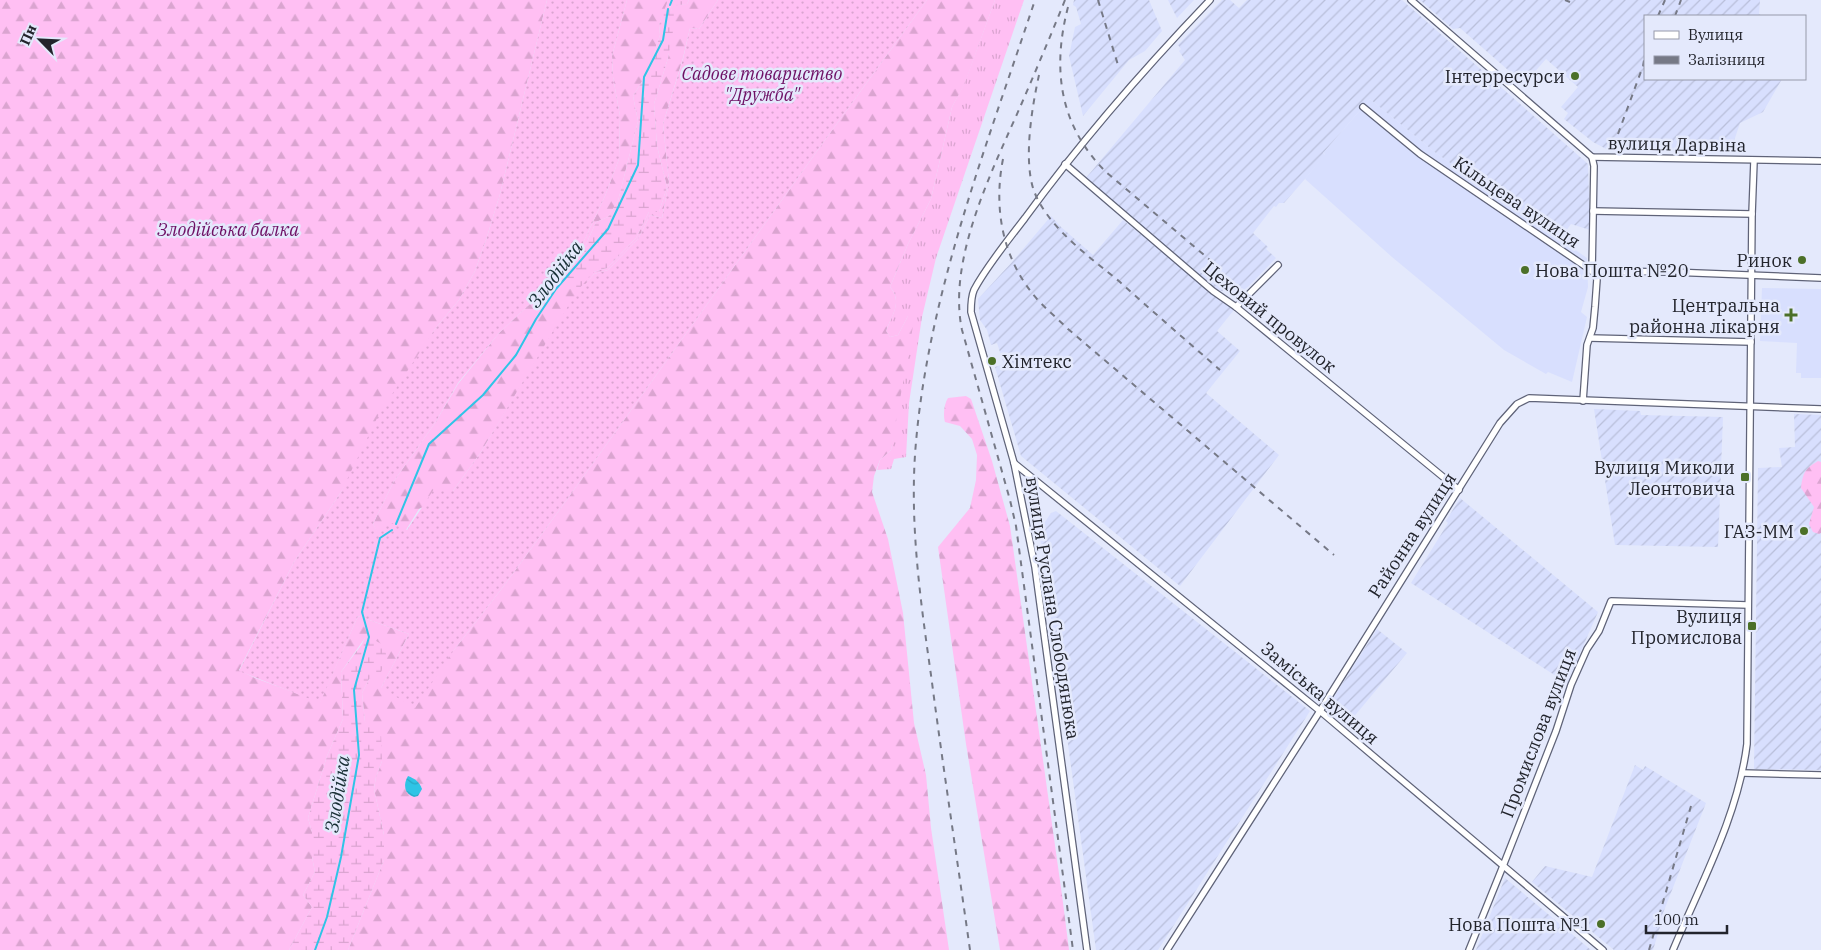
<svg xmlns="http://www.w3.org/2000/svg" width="1821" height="950" font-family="'IBM Plex Serif',serif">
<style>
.built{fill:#d8dffe}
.industrial{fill:url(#industrial-furrows)}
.grass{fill:url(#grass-tufts)}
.forest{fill:url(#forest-firs)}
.wetland{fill:url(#wetland-marsh)}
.garden{fill:url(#garden-dots)}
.water{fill:url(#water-waves)}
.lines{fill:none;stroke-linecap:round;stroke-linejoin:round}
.stream{stroke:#2fc4e6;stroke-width:2}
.minor-casing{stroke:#5f6378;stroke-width:8}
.minor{stroke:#fff;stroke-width:5.5}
.rail{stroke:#767986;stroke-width:2;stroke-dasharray:6 6;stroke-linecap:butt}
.poi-dot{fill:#4c7028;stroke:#e4e9fc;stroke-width:2}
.labels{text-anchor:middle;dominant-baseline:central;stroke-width:5;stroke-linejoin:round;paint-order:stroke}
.park-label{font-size:18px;font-style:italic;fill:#6e1065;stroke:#e4e9fc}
.poi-label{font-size:18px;fill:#22242c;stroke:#e4e9fc;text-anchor:end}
.street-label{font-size:18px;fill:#22242c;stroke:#e4e9fc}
.water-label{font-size:19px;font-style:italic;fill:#182f35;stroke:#e4e9fc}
</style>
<defs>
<pattern id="industrial-furrows" width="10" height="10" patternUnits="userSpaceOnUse" patternTransform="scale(1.25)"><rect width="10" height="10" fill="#d8dffe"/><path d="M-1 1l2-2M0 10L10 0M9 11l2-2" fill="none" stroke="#b9bfda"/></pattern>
<pattern id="grass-tufts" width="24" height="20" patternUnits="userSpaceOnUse" patternTransform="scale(1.25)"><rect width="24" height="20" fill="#ffbff3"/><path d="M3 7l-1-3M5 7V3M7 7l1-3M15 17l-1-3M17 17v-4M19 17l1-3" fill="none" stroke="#daa4d0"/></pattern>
<pattern id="forest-firs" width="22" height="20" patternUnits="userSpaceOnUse" patternTransform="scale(1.25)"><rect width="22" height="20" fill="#ffbff3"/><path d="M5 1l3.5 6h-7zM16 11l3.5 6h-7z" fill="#daa4d0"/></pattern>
<pattern id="wetland-marsh" width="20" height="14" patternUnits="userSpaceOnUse" patternTransform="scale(1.25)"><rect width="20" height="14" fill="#ffbff3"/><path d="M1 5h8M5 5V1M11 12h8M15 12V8" fill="none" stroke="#daa4d0"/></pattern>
<pattern id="garden-dots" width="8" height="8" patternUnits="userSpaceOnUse" patternTransform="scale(1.25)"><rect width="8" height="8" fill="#ffbff3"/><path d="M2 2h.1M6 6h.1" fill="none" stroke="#daa4d0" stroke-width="1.8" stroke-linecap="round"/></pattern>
<pattern id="water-waves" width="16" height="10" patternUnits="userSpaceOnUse" patternTransform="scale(1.25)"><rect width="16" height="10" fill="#2fc4e6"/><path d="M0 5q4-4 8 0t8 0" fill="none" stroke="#29a8c5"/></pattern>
</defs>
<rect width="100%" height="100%" fill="#e4e9fc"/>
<g class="built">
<polygon points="1370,99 1436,153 1587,258 1588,287 1581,312 1587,317 1572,382 1548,372 1546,374 1504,350 1392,257 1305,179 1325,154 1323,153"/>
<polygon points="1762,288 1821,289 1821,378 1801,378 1801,373 1796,373 1797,343 1760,341"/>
</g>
<g class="industrial">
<polygon points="1074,0 1149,0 1162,31 1145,51 1129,60 1083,116 1069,56 1075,27 1081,24 1076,7 1073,5"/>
<polygon points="1168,0 1194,0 1177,18"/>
<polygon points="1222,0 1230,0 1239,8 1247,0 1402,0 1588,164 1590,230 1571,224 1560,239 1436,153 1370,99 1323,153 1325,155 1305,179 1284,203 1279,203 1276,207 1274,206 1253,233 1268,247 1266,249 1276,258 1248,287 1236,295 1218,290 1085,179 1185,60 1179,51 1181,49 1178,45"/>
<polygon points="1420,0 1760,0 1759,14 1762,16 1645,16 1645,79 1782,79 1763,112 1740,123 1733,144 1724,141 1716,151 1610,151 1593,142 1564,119 1568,113 1561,107 1578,87 1546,59 1524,84 1460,28 1453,29"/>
<polygon points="1051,216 1061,227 1093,255 1123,220 1234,310 1217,331 1240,351 1206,393 1279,455 1180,586 1021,456 995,367 1004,364 997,343 991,345 987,330 980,320 978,299 1013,261"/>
<polygon points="1594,409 1640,411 1641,415 1723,417 1718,547 1615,545"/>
<polygon points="1794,414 1821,415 1821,770 1754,769 1758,468 1782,467 1779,448 1795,447"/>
<polygon points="1460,498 1598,612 1567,683 1411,583 1448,523 1446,521"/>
<polygon points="1056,511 1310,711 1158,950 1096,950 1039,531 1051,513"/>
<polygon points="1377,629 1407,653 1347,725 1327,708"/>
<polygon points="1635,765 1643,770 1645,766 1706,803 1658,926 1660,927 1653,950 1614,950 1532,882 1545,866 1592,877"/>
<polygon points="1505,878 1591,950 1476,950"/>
</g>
<path class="grass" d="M995,0H1024L936,258L922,317L909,403L906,457L894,459L891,469L877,470L880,460L891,450L908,316L898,335L890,337L886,331C892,315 903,301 890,287L908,244L931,199L952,107L965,82Z"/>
<g class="forest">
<path d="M0,0H547L500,194L486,240L475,271L459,300L435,329L341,492L294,562L239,670L255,678L320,702L358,616L409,634L381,688L454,650L503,587L563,505L825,140L927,0H995L965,83L952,107L931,199L908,244L890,287C903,302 892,315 886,331L890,337L898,335L908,316L913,326L891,450L880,460L874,476L872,492L888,539L903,613L914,723L926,775L931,828L949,950H348L384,860V835L374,789L376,777L382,761L365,722L362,693L369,679L367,635L341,672L343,719L327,756L308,818L312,832V857L315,872L303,895L312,907L289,950H0Z"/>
<polygon points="627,0 668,0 668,2 659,25 660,35 648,72 633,96 638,121 618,201 608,217 596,222 585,247 563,276 594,272 607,268 636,238 649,212 659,212 667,187 657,146 654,104 668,58 671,38 672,12 670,5 687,4 689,0 718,0 699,29 690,28 683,58 663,124 669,182 662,218 650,215 638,239 608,270 594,274 572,301 481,452 453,491 419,509 406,530 377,532 373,524 394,481 435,423 458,384 499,333 561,275 583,243 605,196 619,159 620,116 613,77 612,56"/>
<path d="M966,396L971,399L992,461L1010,526L1062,895L1069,950H1000L966,744L938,547L970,508L976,480L977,455L972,439L960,426L945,422C943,415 944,404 948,398Z"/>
<path d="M1818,461L1821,462V533L1819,534L1813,532L1809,524L1814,507L1801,488C1803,472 1805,469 1818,461Z"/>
</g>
<g class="wetland">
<polygon points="668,0 689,0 687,4 670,6 672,11 676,15 668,58 654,104 657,146 667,187 659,212 649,212 636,238 607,268 594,272 577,291 568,288 563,276 585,247 596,222 608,217 618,201 638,121 633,96 648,72 660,35 659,25"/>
<polygon points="366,635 383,645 387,657 380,674 369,679 362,693 365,722 381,733 382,761 376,777 374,789 384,835 384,860 348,950 289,950 312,907 303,895 315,872 312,857 312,832 308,818 327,756 343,719 341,672 362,644"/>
</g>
<polygon class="garden" points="547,0 627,0 612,56 613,77 620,116 619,159 605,196 583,243 561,275 499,333 458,383 435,423 394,481 373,524 377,531 392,523 407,530 434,489 453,491 481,452 571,301 594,274 608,270 638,239 650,215 662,218 669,182 663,124 683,59 690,28 699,29 718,0 927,0 825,140 563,505 503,587 454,650 415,708 381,688 409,634 358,616 320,703 239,671 294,562 341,492 379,414 435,329 459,300 475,271 486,240 500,194"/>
<path class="water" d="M408,776C415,779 419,781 422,789L418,796L414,797C404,794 403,784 408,776Z"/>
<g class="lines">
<g class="stream">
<polyline points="670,5 672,0"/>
<polyline points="396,524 429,444 483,395 516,355 536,319 556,289 608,229 638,165 644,77 663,40 668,9"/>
<polyline points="315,950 327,917 341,857 359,755 354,690 369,637 362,612 380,538 392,530"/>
</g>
<defs>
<g id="minor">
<polyline points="1411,0 1592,157 1821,161"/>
<polyline points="1363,107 1420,154 1592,271 1671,272 1821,278"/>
<polyline points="1065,164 1213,291 1236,307 1459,490"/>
<polyline points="1593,211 1752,214"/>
<polyline points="1236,307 1278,265"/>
<polyline points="1590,338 1751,342"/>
<polyline points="1583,401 1587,345 1593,328 1595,307 1597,279 1592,271 1594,166 1592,157"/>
<polyline points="1014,463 1320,711 1603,950"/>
<polyline points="1743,773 1821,775"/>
<path d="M1087,950L1035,567L1014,463L971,312C971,304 971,297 974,290C986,267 1009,239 1025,218C1081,141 1144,69 1210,0"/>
<polyline points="1167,950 1320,711 1500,423 1517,404 1529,398 1821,409"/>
<polyline points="1469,950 1503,866 1556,731 1571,685 1587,649 1599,631 1611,601 1748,605"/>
<path d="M1673,950C1701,883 1738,816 1747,744L1752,214L1754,161"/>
</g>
</defs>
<use href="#minor" class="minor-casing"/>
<use href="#minor" class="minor"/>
<g class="rail">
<path d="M1065,0C1051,35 1036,70 1021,105C993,169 947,259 962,330L1010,500L1016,526L1073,950"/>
<polyline points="1098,0 1118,65"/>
<polyline points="1565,0 1570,2"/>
<path d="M1068,7C1052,69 1059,125 1106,172L1210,260"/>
<polyline points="1658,16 1665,0"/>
<polyline points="1675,16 1681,0"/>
<path d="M1039,75C1032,107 1023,160 1034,191C1048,228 1091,258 1120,282C1153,312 1187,341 1220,370"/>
<polyline points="1618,134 1643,66 1645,55"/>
<path d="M1003,159C993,210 1003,260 1037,299C1047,310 1058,319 1068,329L1334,555"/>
<path d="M970,950C957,858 943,767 931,675C920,598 909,519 916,442C929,292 988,142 1035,0"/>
<polyline points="1649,950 1691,806"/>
</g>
</g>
<g class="poi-dot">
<circle cx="1575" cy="76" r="5"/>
<circle cx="1802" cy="260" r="5"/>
<circle cx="1525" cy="270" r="5"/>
<path d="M1788.5 307.5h5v5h5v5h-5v5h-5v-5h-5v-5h5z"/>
<circle cx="992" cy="361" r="5"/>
<rect x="1740" y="472" width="10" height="10" rx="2.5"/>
<circle cx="1804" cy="531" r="5"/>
<rect x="1747" y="621" width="10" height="10" rx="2.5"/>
<circle cx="1601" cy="924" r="5"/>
</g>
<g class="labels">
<g class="park-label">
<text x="762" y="73">Садове товариство<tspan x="762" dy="21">"Дружба"</tspan></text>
<text x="228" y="229">Злодійська балка</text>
</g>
<g class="poi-label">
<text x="1565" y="76">Інтерресурси</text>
<text x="1792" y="260">Ринок</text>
<text x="1535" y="270" text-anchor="start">Нова Пошта №20</text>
<text x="1780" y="305">Центральна<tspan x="1780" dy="21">районна лікарня</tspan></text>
<text x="1002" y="361" text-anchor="start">Хімтекс</text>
<text x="1735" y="467">Вулиця Миколи<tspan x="1735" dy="21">Леонтовича</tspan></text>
<text x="1794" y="531">ГАЗ-ММ</text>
<text x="1742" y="616">Вулиця<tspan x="1742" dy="21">Промислова</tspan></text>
<text x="1591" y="924">Нова Пошта №1</text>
</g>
<g class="street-label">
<text transform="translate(1677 144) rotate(1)">вулиця Дарвіна</text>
<text transform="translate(1517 202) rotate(34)">Кільцева вулиця</text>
<text transform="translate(1270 317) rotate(39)">Цеховий провулок</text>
<text transform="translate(1412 535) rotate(-57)">Районна вулиця</text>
<text transform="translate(1053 608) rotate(81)">вулиця Руслана Слободянюка</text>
<text transform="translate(1320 693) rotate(40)">Заміська вулиця</text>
<text transform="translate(1538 733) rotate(-69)">Промислова вулиця</text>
</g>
<g class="water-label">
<text transform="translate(555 274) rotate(-53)">Злодійка</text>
<text transform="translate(337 794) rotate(-81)">Злодійка</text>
</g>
</g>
<rect x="1644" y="15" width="162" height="65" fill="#e4e9fc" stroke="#969aa9"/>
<rect x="1654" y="31" width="25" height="8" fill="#ffffff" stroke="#969aa9"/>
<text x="1688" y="40" font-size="15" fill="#22242c">Вулиця</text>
<rect x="1654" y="56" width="25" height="8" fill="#767986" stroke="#969aa9"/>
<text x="1688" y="65" font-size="15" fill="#22242c">Залізниця</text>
<g transform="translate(40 40) rotate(294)" stroke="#e4e9fc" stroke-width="4" paint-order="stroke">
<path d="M0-4L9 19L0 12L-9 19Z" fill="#22242c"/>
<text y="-8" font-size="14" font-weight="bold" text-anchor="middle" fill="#22242c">Пн</text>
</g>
<path d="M1646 925v8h81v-8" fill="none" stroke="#22242c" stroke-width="2.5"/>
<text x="1654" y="925" font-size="15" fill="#22242c" stroke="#e4e9fc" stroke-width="4" paint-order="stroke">100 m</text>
</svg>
